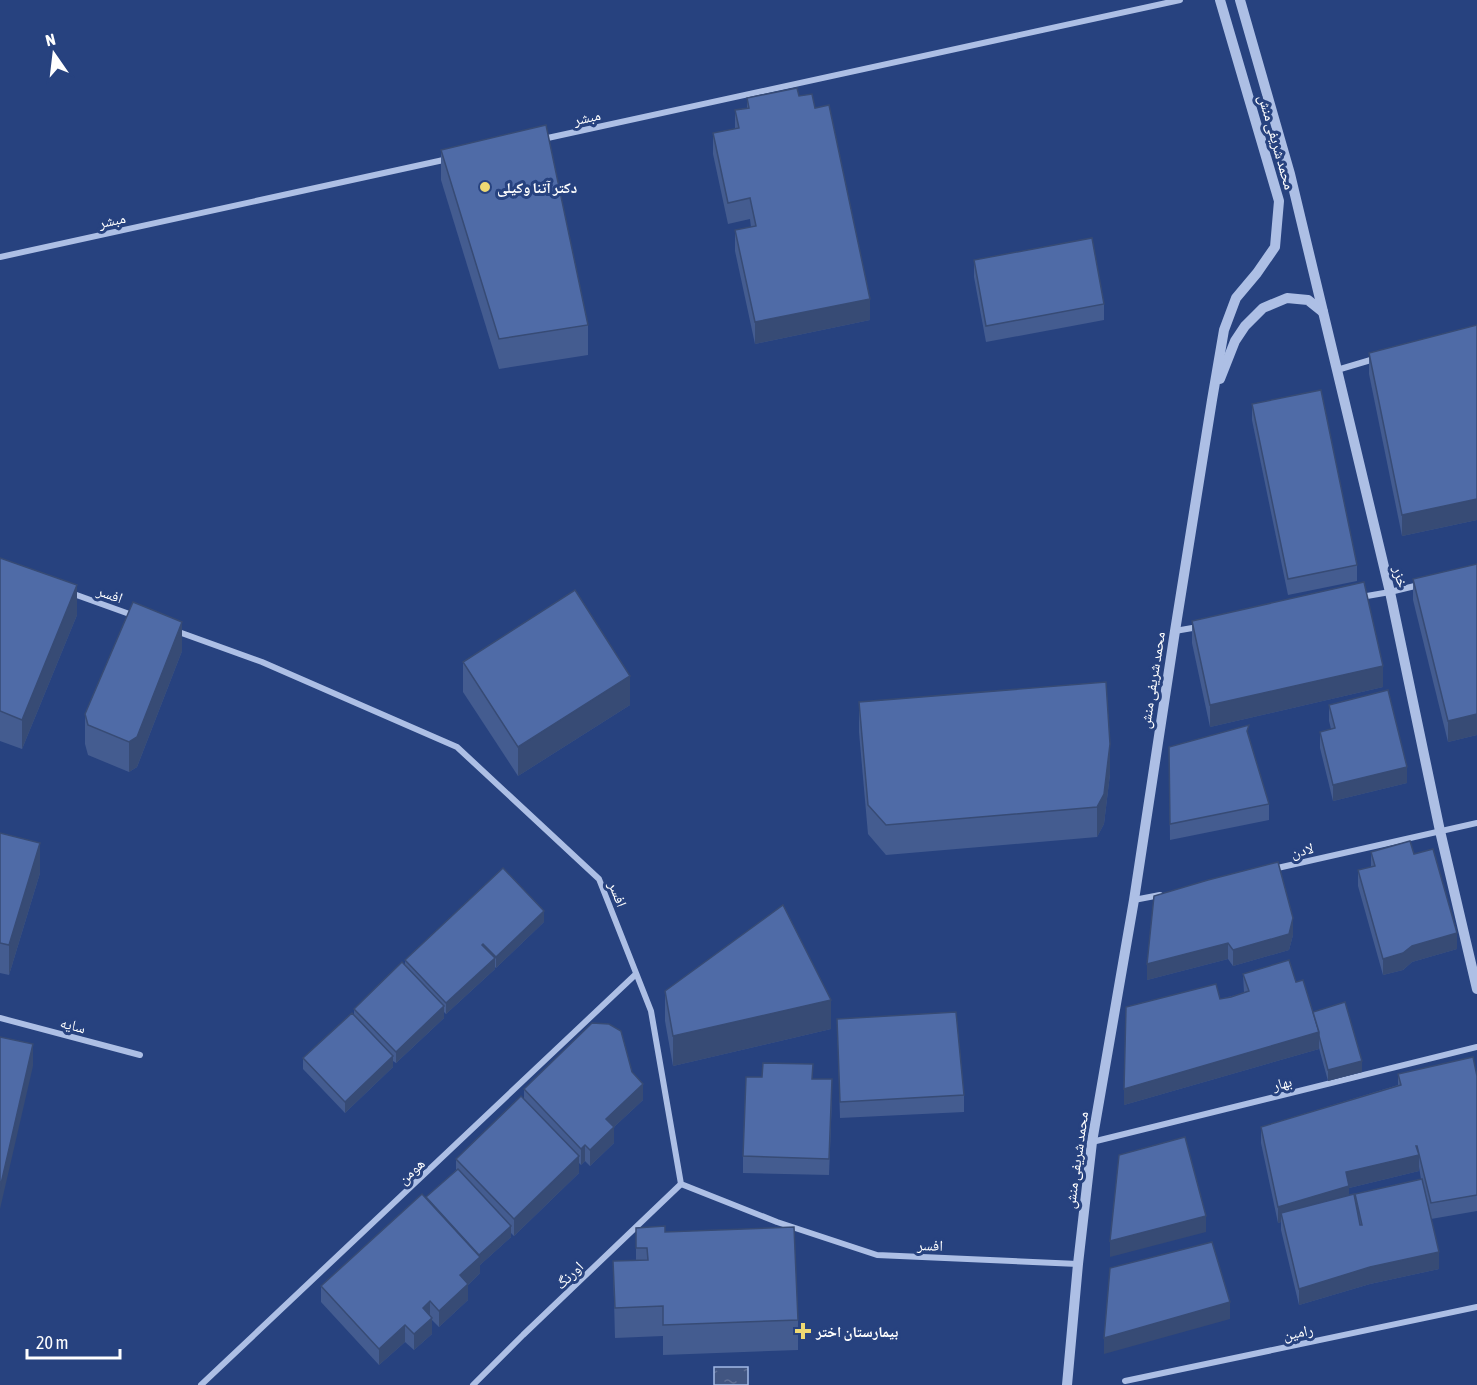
<svg xmlns="http://www.w3.org/2000/svg" width="1477" height="1385" font-family="'Asap Condensed','Noto Naskh Arabic',sans-serif">
<style>
.water{fill:url(#water-ripples);stroke:#a2b9e6;stroke-width:1.5}
.lines{fill:none;stroke-linecap:round;stroke-linejoin:round}
.minor{stroke:#adbfe5;stroke-width:6}
.tertiary{stroke:#adbfe5;stroke-width:10}
.wall{fill:#445c90;fill-rule:evenodd}
.shaded-wall{fill:#374b75}
.building{fill:#4f6ba7;stroke:#374b75;stroke-width:1.5}
.poi-dot{fill:#eed973;stroke:#27427f;stroke-width:2}
.labels{text-anchor:middle;dominant-baseline:central;stroke-width:6;stroke-linejoin:round;paint-order:stroke}
.street-label{font-size:15px;fill:#fff;stroke:#27427f}
.poi-label{font-size:15px;font-weight:bold;fill:#fff;stroke:#27427f;text-anchor:start}
</style>
<defs>
<pattern id="water-ripples" width="26" height="14" patternUnits="userSpaceOnUse" patternTransform="scale(1.5)"><rect width="26" height="14" fill="#415581"/><path d="M2 4q2-2 4 0t4 0M15 11q2-2 4 0t4 0" fill="none" stroke="#5e6e94"/></pattern>
</defs>
<rect width="100%" height="100%" fill="#27427f"/>
<rect class="water" x="714" y="1367" width="34" height="18"/>
<g class="lines">
<g class="minor">
<polyline points="543,139 1180,0"/>
<polyline points="0,257 448,159"/>
<polyline points="1337,370 1374,359"/>
<polyline points="71,593 135,616"/>
<polyline points="1361,597 1390,592 1419,585"/>
<polyline points="176,631 262,662 457,747 599,879 651,1011 681,1184 777,1222 877,1255 1078,1264"/>
<polyline points="1175,631 1198,627"/>
<polyline points="1273,869 1477,823"/>
<polyline points="1134,900 1160,895"/>
<polyline points="0,1018 140,1055"/>
<polyline points="1092,1142 1477,1047"/>
<polyline points="1125,1381 1477,1307"/>
<polyline points="201,1385 636,974"/>
<polyline points="473,1385 523,1335 681,1184"/>
</g>
<g class="tertiary">
<polyline points="1240,0 1290,174 1337,370 1390,592 1440,831 1477,989"/>
<polyline points="1220,379 1235,341 1245,326 1263,308 1287,298 1308,300 1323,312"/>
<polyline points="1067,1385 1078,1264 1092,1142 1134,900 1175,631 1212,400 1224,330 1236,298 1257,273 1275,247 1279,201 1220,0"/>
</g>
</g>
<g class="wall">
<polygon points="799,96 815,108 870,320 755,344 735,251 735,230 751,227 750,219 728,224 713,154 713,133 735,129 735,110 747,108 747,98"/>
<polygon points="441,150 588,325 588,355 499,369 441,180"/>
<polygon points="974,260 1104,304 1104,320 986,342 974,277"/>
<polygon points="1477,325 1477,520 1402,536 1369,374 1369,353"/>
<polygon points="1252,404 1357,565 1357,581 1288,595 1252,420"/>
<polygon points="0,558 77,615 22,749 0,741"/>
<polygon points="1477,564 1477,735 1448,742 1413,600 1413,579"/>
<polygon points="1192,621 1383,687 1210,727 1192,643"/>
<polygon points="182,651 137,767 129,772 88,755 85,744 85,714"/>
<polygon points="463,662 630,705 518,776 463,692"/>
<polygon points="859,702 1110,774 1104,824 1097,837 886,855 868,834 859,732"/>
<polygon points="1329,705 1407,783 1333,801 1320,748 1320,732 1331,729 1329,721"/>
<polygon points="1249,737 1269,804 1269,820 1170,840 1169,747"/>
<polygon points="0,833 40,873 9,975 0,973"/>
<polygon points="1371,852 1414,854 1457,949 1412,962 1403,970 1383,975 1358,886 1358,870 1371,867"/>
<polygon points="1154,896 1293,935 1289,950 1233,966 1228,959 1147,980"/>
<polygon points="544,922 496,968 495,967 495,969 446,1014 444,1012 444,1018 396,1063 393,1061 393,1067 345,1113 303,1069 303,1058 354,1015 354,1009 405,965 405,960"/>
<polygon points="1243,974 1296,982 1313,1012 1362,1072 1328,1081 1319,1048 1319,1049 1124,1105 1220,999 1244,993"/>
<polygon points="665,991 831,1029 673,1066 665,1021"/>
<polygon points="837,1019 964,1095 964,1112 840,1118"/>
<polygon points="632,1072 643,1100 614,1127 614,1143 590,1166 585,1161 581,1165 579,1163 579,1173 514,1236 511,1233 511,1237 480,1265 480,1273 468,1285 468,1300 439,1327 432,1320 432,1334 414,1350 405,1342 379,1365 321,1302 321,1286 426,1198 456,1170 456,1159 524,1099 524,1089"/>
<path d="M1398,1074L1477,1076V1211L1431,1219L1439,1269L1370,1284L1299,1305L1281,1230V1222L1278,1223L1261,1143V1127L1398,1085ZM1419,1167L1421,1179L1355,1194V1202L1349,1195V1188L1419,1171Z"/>
<polygon points="813,1079 832,1096 829,1175 743,1173 743,1156"/>
<polygon points="636,1228 665,1232 798,1320 798,1350 663,1355 663,1336 615,1338 613,1261 636,1260"/>
</g>
<g class="shaded-wall">
<polygon points="870,299 870,320 755,344 755,322"/>
<polygon points="1477,499 1477,520 1402,536 1402,515"/>
<polygon points="77,585 77,615 22,749 22,720"/>
<polygon points="182,622 182,651 137,767 129,772 129,742"/>
<polygon points="1383,666 1383,687 1210,727 1210,705"/>
<polygon points="630,676 630,705 518,776 518,747"/>
<polygon points="1477,714 1477,735 1448,742 1448,721"/>
<polygon points="1110,744 1110,774 1104,824 1097,837 1097,807"/>
<polygon points="1407,767 1407,783 1333,801 1333,785"/>
<polygon points="40,843 40,873 9,975 9,945"/>
<polygon points="544,911 544,922 496,968 496,957"/>
<polygon points="1293,918 1293,935 1289,950 1233,966 1233,950"/>
<polygon points="1457,933 1457,949 1412,962 1403,970 1383,975 1383,959 1412,946"/>
<polygon points="1228,943 1228,959 1147,980 1147,964"/>
<polygon points="495,958 495,969 446,1014 446,1003"/>
<polygon points="831,1000 831,1029 673,1066 673,1036"/>
<polygon points="444,1006 444,1018 396,1063 396,1052"/>
<polygon points="1319,1032 1319,1049 1124,1105 1124,1089"/>
<polygon points="33,1044 33,1066 0,1209 0,1188"/>
<polygon points="393,1056 393,1067 345,1113 345,1102"/>
<polygon points="1362,1061 1362,1072 1328,1081 1328,1070"/>
<polygon points="643,1084 643,1100 614,1127 614,1143 590,1166 590,1150 606,1119"/>
<polygon points="585,1145 585,1161 581,1165 581,1149"/>
<polygon points="1417,1146 1417,1155 1419,1155 1419,1171 1349,1188 1349,1202 1281,1213 1281,1222 1278,1223 1278,1207 1346,1172"/>
<polygon points="579,1156 579,1173 514,1236 514,1219"/>
<polygon points="1206,1216 1206,1232 1110,1257 1110,1241"/>
<polygon points="511,1226 511,1237 480,1265 480,1273 468,1285 468,1300 439,1327 439,1311 460,1275 479,1255"/>
<polygon points="1439,1252 1439,1269 1370,1284 1299,1305 1299,1289 1370,1267"/>
<polygon points="430,1301 430,1317 423,1308"/>
<polygon points="1230,1302 1230,1319 1104,1354 1104,1338"/>
<polygon points="432,1318 432,1334 414,1350 414,1334"/>
<polygon points="405,1325 405,1342 379,1365 379,1349"/>
</g>
<g class="building">
<polygon points="797,88 799,96 812,94 815,108 829,105 870,299 755,322 735,230 756,226 750,198 728,203 713,133 739,128 735,110 749,108 747,98"/>
<polygon points="546,125 588,325 499,339 441,150"/>
<polygon points="1092,238 1104,304 986,326 974,260"/>
<polygon points="1477,325 1477,499 1402,515 1369,353"/>
<polygon points="1321,390 1357,565 1288,579 1252,404"/>
<polygon points="0,558 77,585 22,720 0,711"/>
<polygon points="1477,564 1477,714 1448,721 1413,579"/>
<polygon points="1364,582 1383,666 1210,705 1192,621"/>
<polygon points="575,590 630,676 518,747 463,662"/>
<polygon points="133,602 182,622 137,737 129,742 88,725 85,714"/>
<polygon points="1106,682 1110,744 1104,794 1097,807 886,825 868,805 859,702"/>
<polygon points="1388,690 1407,767 1333,785 1320,732 1335,728 1329,705"/>
<polygon points="1249,725 1247,731 1269,804 1170,824 1169,747"/>
<polygon points="0,833 40,843 9,945 0,943"/>
<polygon points="1410,841 1414,854 1433,849 1457,933 1412,946 1403,953 1383,959 1358,870 1375,866 1371,852"/>
<polygon points="1278,862 1293,918 1289,934 1233,950 1228,943 1147,964 1154,896 1208,880"/>
<polygon points="503,868 544,911 496,957 483,944 482,945 495,958 446,1003 405,960"/>
<polygon points="783,905 831,1000 673,1036 665,991"/>
<polygon points="1289,960 1296,982 1303,980 1319,1032 1124,1089 1126,1007 1216,984 1220,999 1231,997 1249,991 1243,974"/>
<polygon points="402,962 444,1006 396,1052 354,1009"/>
<polygon points="1345,1002 1362,1061 1328,1070 1319,1036 1319,1032 1313,1012"/>
<polygon points="956,1012 964,1095 840,1102 837,1019"/>
<polygon points="352,1013 393,1056 345,1102 303,1058"/>
<polygon points="592,1023 609,1024 621,1031 632,1072 643,1084 606,1119 614,1127 590,1150 585,1145 581,1149 524,1089"/>
<polygon points="0,1037 33,1044 0,1188"/>
<polygon points="1473,1057 1477,1076 1477,1195 1431,1203 1417,1146 1416,1146 1419,1155 1346,1172 1349,1186 1278,1207 1261,1127 1401,1085 1398,1074"/>
<polygon points="763,1063 813,1064 812,1079 832,1079 829,1159 743,1156 746,1077 762,1077"/>
<polygon points="521,1096 579,1156 514,1219 456,1159"/>
<polygon points="1185,1137 1206,1216 1110,1241 1119,1155"/>
<polygon points="458,1169 511,1226 479,1255 426,1197"/>
<polygon points="1422,1179 1439,1252 1370,1267 1299,1289 1281,1213 1354,1194 1360,1225 1362,1225 1355,1194"/>
<polygon points="422,1194 480,1257 460,1275 468,1284 439,1311 430,1301 423,1308 432,1318 414,1334 405,1325 379,1349 321,1286"/>
<polygon points="665,1226 665,1232 794,1227 798,1320 663,1325 663,1306 615,1308 613,1261 648,1260 647,1248 636,1248 636,1228"/>
<polygon points="1212,1242 1230,1302 1104,1338 1110,1268"/>
</g>
<g class="poi-dot">
<circle cx="485" cy="187" r="6"/>
<path d="M800 1322h6v6h6v6h-6v6h-6v-6h-6v-6h6z"/>
</g>
<g class="labels">
<g class="street-label">
<text transform="translate(587 117) rotate(-12)">مبشر</text>
<text transform="translate(1277 142) rotate(74)">محمد شریفی منش</text>
<text transform="translate(112 220) rotate(-12)">مبشر</text>
<text transform="translate(1401 577) rotate(77)">خزر</text>
<text transform="translate(110 594) rotate(20)">افسر</text>
<text transform="translate(1152 680) rotate(-81)">محمد شریفی منش</text>
<text transform="translate(1302 850) rotate(-13)">لادن</text>
<text transform="translate(618 894) rotate(69)">افسر</text>
<text transform="translate(73 1025) rotate(15)">سایه</text>
<text transform="translate(1282 1083) rotate(-14)">بهار</text>
<text transform="translate(1076 1160) rotate(-82)">محمد شریفی منش</text>
<text transform="translate(411 1171) rotate(-43)">هومن</text>
<text transform="translate(930 1245) rotate(2)">افسر</text>
<text transform="translate(569 1275) rotate(-44)">اورنگ</text>
<text transform="translate(1298 1332) rotate(-12)">رامین</text>
</g>
<g class="poi-label">
<text x="497" y="187">دکتر آتنا وکیلی</text>
<text x="816" y="1331">بیمارستان اختر</text>
</g>
</g>
<g transform="translate(54 54) rotate(346)" stroke="#27427f" stroke-width="4.5" paint-order="stroke">
<path d="M0-4.5L10 22L0 15L-10 22Z" fill="#ffffff"/>
<text y="-9" font-size="16" font-weight="bold" text-anchor="middle" fill="#ffffff">N</text>
</g>
<path d="M27 1349v9h93v-9" fill="none" stroke="#ffffff" stroke-width="3"/>
<text x="36" y="1349" font-size="18" fill="#ffffff" stroke="#27427f" stroke-width="4.5" paint-order="stroke">20 m</text>
</svg>
